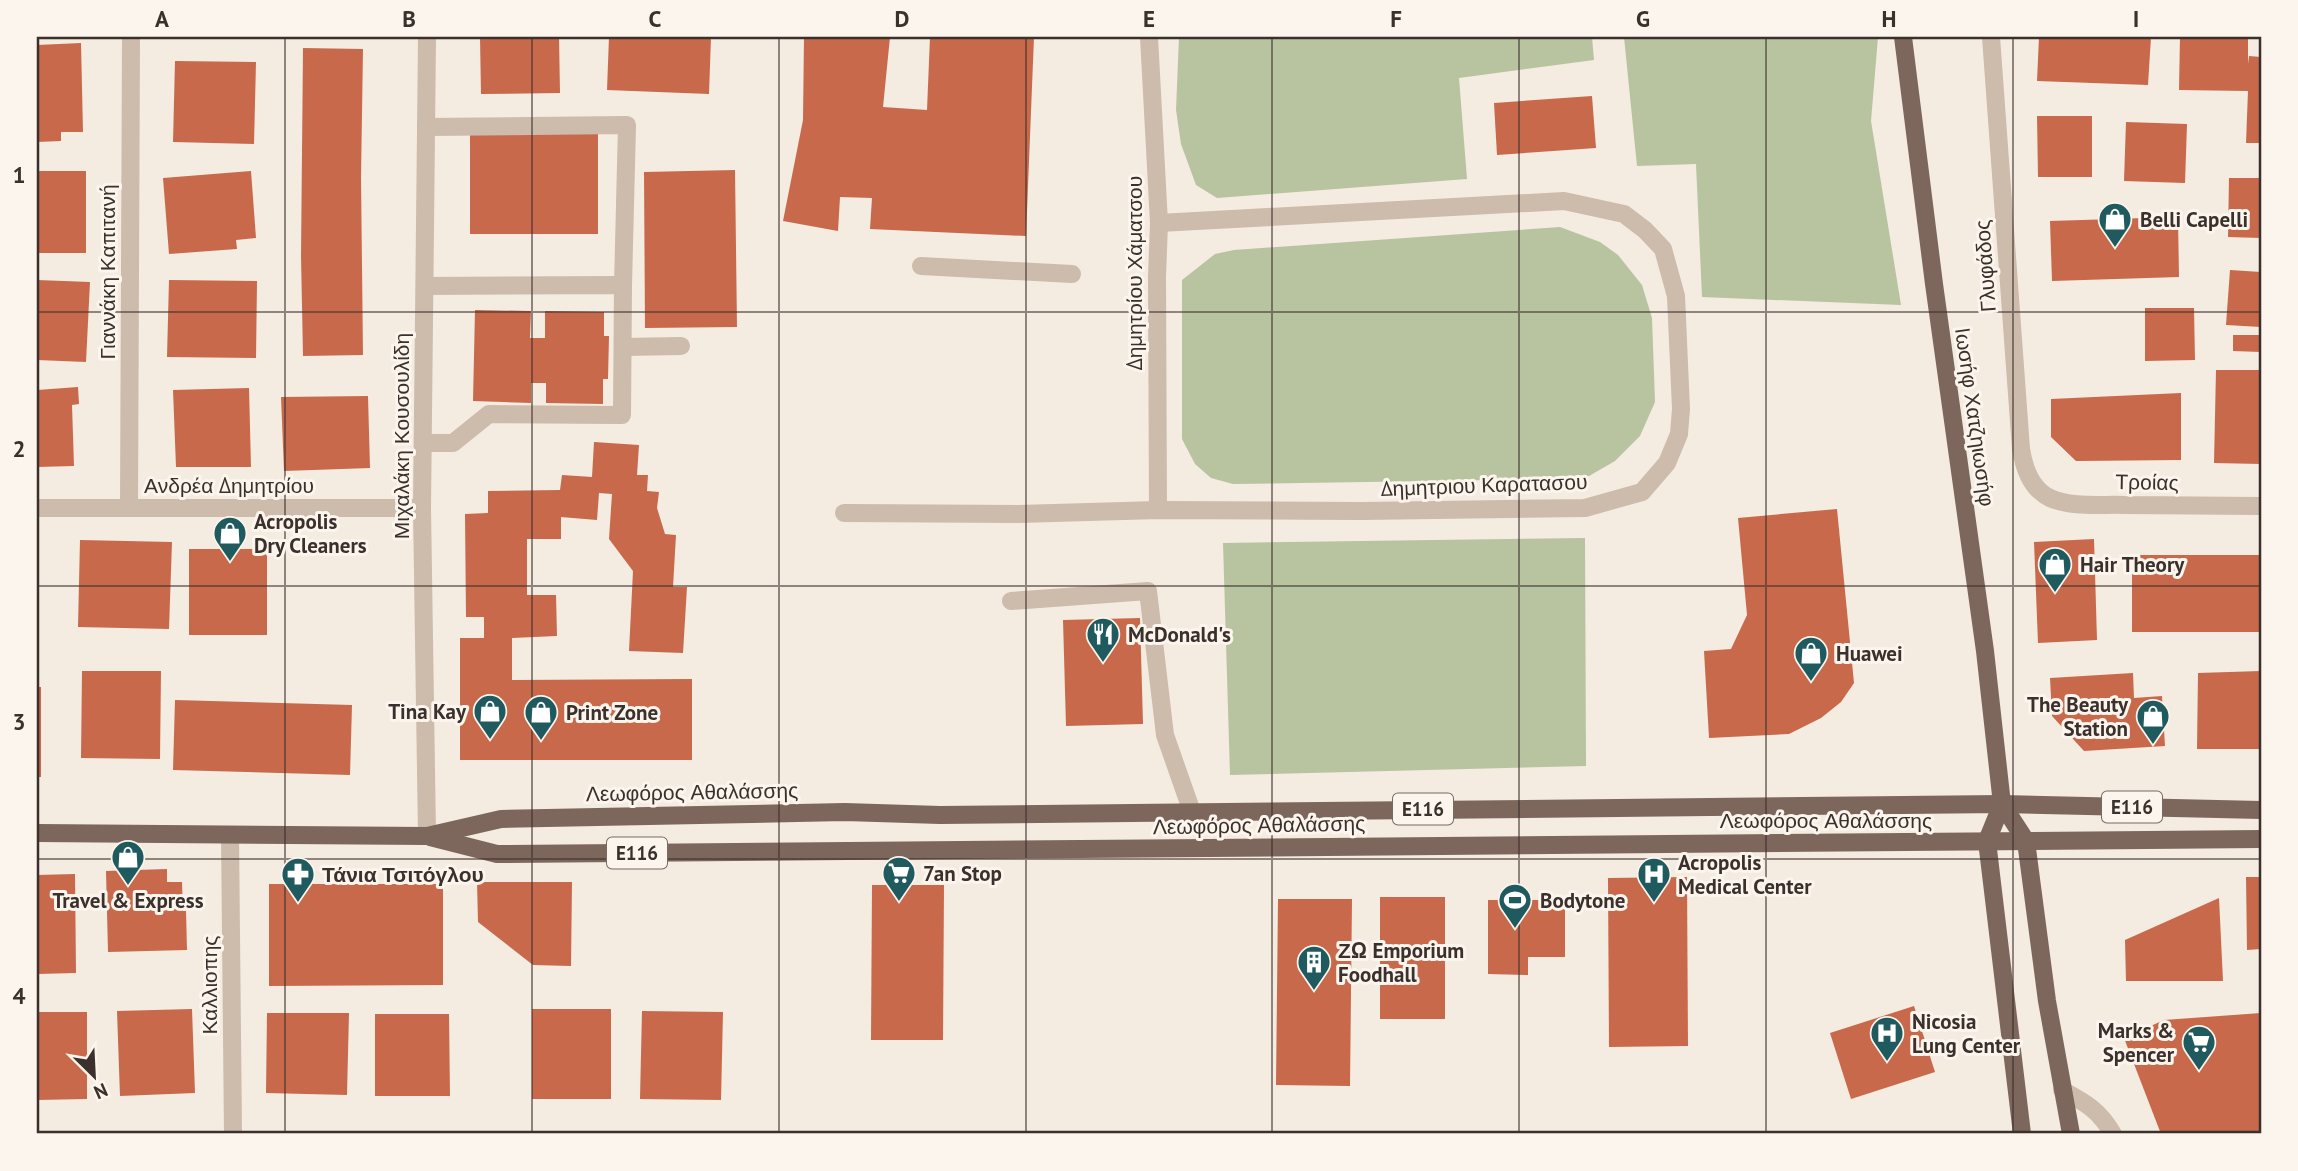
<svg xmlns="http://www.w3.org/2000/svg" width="2298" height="1171" font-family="'PT Sans',sans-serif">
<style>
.green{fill:#b8c4a0}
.building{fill:#c8694b}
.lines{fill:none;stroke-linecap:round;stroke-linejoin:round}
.minor{stroke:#cdbbac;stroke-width:18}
.major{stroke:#7d675c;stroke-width:18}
.grid{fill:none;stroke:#3b302b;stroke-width:2;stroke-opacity:0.55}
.labels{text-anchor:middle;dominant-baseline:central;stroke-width:6;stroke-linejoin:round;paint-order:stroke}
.shield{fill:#fbf5ee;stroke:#756b66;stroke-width:2}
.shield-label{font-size:19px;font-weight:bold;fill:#3b302b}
.poi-label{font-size:21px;font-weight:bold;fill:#3b302b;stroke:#fbf5ee;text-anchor:start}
.street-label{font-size:21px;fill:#3b302b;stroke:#fbf5ee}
.neatline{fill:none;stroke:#3b302b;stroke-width:2.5}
.grid-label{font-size:23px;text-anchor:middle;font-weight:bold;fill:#3b302b}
</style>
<rect width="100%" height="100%" fill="#f4ebe1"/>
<g class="green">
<polygon points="1179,37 1592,37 1594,60 1459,78 1467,179 1217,198 1196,185 1181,144 1176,110"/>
<polygon points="1624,37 1878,37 1871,121 1901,305 1702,297 1696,164 1637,166"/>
<polygon points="1560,227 1600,242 1618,255 1642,285 1652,318 1655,402 1640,436 1615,461 1589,476 1558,479 1233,484 1211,478 1195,464 1182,439 1182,280 1215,254 1234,250"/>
<polygon points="1585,538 1586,766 1230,775 1223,543"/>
</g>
<g class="building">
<polygon points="480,37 559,37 560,93 481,94"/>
<polygon points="609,37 711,37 709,94 607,90"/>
<polygon points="804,37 890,37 883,107 927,110 930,37 1034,37 1026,236 870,229 872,198 840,197 838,231 783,221 803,120"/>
<polygon points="2039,37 2151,37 2148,85 2037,81"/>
<polygon points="2180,37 2248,37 2248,64 2249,56 2261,57 2261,143 2246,143 2248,91 2179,90"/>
<polygon points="81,43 83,132 61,132 61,141 37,142 37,45"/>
<polygon points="303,48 363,49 361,177 363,355 303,356 301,256"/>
<polygon points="175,61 256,62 254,144 173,142"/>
<polygon points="1592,96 1596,148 1497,155 1494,103"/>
<polygon points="2037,116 2092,116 2092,177 2038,177"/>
<polygon points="2126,122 2187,124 2185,183 2124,181"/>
<polygon points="598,132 598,234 470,234 470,133"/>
<polygon points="735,170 737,327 645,328 644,172"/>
<rect x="37" y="171" width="49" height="82"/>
<polygon points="251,171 256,238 236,240 237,249 169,254 163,178"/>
<polygon points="2229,178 2261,178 2261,238 2228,237"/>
<polygon points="2178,217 2179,277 2052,281 2050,221"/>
<polygon points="2230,270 2261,272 2261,327 2226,325"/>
<polygon points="37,280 90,282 86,362 37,360"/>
<polygon points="169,280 257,281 256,358 167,357"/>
<polygon points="2145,308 2194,308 2195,360 2145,361"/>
<polygon points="475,310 531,311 530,338 545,338 545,311 604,312 604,336 609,336 608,379 603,379 603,404 546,403 546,383 531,383 531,403 473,401"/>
<polygon points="2233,335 2261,335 2261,352 2233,351"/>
<polygon points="2216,370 2261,370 2261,464 2214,463"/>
<polygon points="78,387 79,404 72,405 74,466 37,467 37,390"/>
<polygon points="249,388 251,467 176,467 173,390"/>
<polygon points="2181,393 2181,460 2076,461 2051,437 2051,399"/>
<polygon points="368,396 370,468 284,471 281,397"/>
<polygon points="594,442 639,445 637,475 648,475 647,491 659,492 657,508 665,534 676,535 673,587 687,587 683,653 629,651 633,571 609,539 612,494 599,493 597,520 561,517 561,539 527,539 527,595 556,595 557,636 512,638 512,680 692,679 692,760 460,760 460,638 484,638 484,617 466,617 465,514 488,513 488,491 560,490 562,475 592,477"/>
<polygon points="1837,509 1854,683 1841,702 1821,718 1789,734 1709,738 1704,651 1731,649 1747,615 1738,518"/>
<polygon points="2094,539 2097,640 2038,643 2034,542"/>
<polygon points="80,540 172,542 169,629 78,627"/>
<rect x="189" y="549" width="78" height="86"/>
<rect x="2132" y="555" width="129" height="77"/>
<polygon points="1140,618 1143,724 1066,726 1063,620"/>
<polygon points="82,671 161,671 160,759 81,758"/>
<polygon points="2261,671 2261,749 2197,749 2198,673"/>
<polygon points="2133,673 2134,698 2162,696 2165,746 2084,751 2052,716 2050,678"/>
<rect x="37" y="687" width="4" height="90"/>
<polygon points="175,700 352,705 350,775 173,770"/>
<polygon points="167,869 167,882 182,882 183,911 186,911 187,950 108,952 106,871"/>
<polygon points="75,874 76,973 37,974 37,875"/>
<polygon points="1687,877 1688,1046 1609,1047 1608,878"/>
<polygon points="2246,877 2261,877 2261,949 2247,950"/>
<polygon points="477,882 572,882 571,966 533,965 478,922"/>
<polygon points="269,884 443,884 443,985 269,986"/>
<polygon points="872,885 944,885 943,1040 871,1040"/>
<rect x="1380" y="897" width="65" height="122"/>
<polygon points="2219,898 2223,981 2126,981 2125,940"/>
<polygon points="1278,899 1352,899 1350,1086 1276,1085"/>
<polygon points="1488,900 1565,900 1565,957 1528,957 1528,975 1488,974"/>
<polygon points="1914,1006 1935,1072 1851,1099 1830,1033"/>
<polygon points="192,1009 195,1093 120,1096 117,1011"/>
<rect x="532" y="1009" width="79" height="90"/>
<polygon points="642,1011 723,1012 721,1100 640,1099"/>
<polygon points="37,1012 87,1012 87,1099 37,1100"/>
<polygon points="267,1013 349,1013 347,1095 266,1093"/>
<polygon points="2261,1013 2261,1134 2161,1134 2124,1038 2164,1020"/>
<polygon points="375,1014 449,1014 450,1096 375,1096"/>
</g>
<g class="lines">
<g class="minor">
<polyline points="427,37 422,508 427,836"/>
<polyline points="1149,37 1159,223 1157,277 1158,510"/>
<path d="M1991,37L2021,449C2024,468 2031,489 2050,498C2072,508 2102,504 2125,505C2171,505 2216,506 2261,506"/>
<polyline points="426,127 627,125 623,285"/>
<polyline points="921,266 1072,274"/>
<polyline points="623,347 681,346"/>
<polyline points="423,443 453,443 489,414 622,415 623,285 425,286"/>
<polyline points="37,508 422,508"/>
<polyline points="129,508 131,37"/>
<polyline points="844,513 1019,514 1158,510 1361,511 1585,508 1642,492 1667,463 1679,434 1681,409 1676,296 1663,249 1645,230 1624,214 1564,201 1159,223"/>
<polyline points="1011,601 1148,591 1165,735 1192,812"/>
<polyline points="230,835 233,1134"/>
<path d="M2062,1090C2086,1103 2099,1110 2113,1134"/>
</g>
<g class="major">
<polyline points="1903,37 1934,284 1985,651 2002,804 2026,841 2047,1001 2071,1134"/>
<polyline points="2002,804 1987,841 2022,1134"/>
<polyline points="37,833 427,836 501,819 845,812 940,815 2002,804 2261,810"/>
<polyline points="430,837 497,854 2261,839"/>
</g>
</g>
<path class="grid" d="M285,37V1134M532,37V1134M779,37V1134M1026,37V1134M1272,37V1134M1519,37V1134M1766,37V1134M2013,37V1134M37,312H2261M37,586H2261M37,859H2261"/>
<defs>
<symbol id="shop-pin" viewBox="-11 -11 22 30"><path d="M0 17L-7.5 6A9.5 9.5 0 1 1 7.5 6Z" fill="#1f5a5e" stroke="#fbf5ee"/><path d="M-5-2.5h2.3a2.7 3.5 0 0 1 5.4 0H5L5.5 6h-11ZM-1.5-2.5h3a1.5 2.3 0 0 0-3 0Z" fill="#fff"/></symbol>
<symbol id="restaurant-pin" viewBox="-11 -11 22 30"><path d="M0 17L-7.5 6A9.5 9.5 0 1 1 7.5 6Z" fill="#1f5a5e" stroke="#fbf5ee"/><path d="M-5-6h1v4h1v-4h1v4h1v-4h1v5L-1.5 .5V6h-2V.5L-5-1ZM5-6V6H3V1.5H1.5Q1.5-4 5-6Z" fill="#fff"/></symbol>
<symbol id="supermarket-pin" viewBox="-11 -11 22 30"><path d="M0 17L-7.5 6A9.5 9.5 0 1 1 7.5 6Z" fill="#1f5a5e" stroke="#fbf5ee"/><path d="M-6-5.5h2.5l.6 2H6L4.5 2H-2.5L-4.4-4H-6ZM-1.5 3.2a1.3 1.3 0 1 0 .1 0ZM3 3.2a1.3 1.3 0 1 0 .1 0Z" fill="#fff"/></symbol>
<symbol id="pharmacy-pin" viewBox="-11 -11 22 30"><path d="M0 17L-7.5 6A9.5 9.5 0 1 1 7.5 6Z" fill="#1f5a5e" stroke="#fbf5ee"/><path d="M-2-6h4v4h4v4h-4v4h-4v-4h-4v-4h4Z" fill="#fff"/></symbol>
<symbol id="hospital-pin" viewBox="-11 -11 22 30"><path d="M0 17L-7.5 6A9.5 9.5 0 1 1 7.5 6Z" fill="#1f5a5e" stroke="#fbf5ee"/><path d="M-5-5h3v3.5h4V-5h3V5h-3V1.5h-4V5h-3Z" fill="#fff"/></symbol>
<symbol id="stadium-pin" viewBox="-11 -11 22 30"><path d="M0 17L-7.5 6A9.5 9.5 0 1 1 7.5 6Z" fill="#1f5a5e" stroke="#fbf5ee"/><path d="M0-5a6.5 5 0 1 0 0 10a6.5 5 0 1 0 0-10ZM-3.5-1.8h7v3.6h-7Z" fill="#fff"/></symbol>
<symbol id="building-pin" viewBox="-11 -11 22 30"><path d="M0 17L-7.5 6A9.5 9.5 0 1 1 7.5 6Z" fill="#1f5a5e" stroke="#fbf5ee"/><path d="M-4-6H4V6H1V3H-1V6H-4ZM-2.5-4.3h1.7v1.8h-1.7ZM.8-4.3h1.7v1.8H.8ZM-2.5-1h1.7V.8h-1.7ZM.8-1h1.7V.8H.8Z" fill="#fff"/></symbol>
</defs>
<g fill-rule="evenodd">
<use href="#shop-pin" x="2096" y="200" width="38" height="52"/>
<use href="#shop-pin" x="211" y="514" width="38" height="52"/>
<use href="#shop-pin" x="2036" y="545" width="38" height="52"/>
<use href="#restaurant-pin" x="1084" y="615" width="38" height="52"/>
<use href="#shop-pin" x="1792" y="634" width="38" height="52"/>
<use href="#shop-pin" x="471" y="692" width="38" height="52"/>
<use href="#shop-pin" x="522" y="693" width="38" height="52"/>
<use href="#shop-pin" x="2134" y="697" width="38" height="52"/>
<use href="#shop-pin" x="109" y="838" width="38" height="52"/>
<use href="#supermarket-pin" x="880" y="854" width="38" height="52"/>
<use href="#pharmacy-pin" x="279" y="855" width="38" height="52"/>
<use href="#hospital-pin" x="1635" y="855" width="38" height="52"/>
<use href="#stadium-pin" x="1496" y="881" width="38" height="52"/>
<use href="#building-pin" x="1295" y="943" width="38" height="52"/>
<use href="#hospital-pin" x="1868" y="1014" width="38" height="52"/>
<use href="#supermarket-pin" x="2180" y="1023" width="38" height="52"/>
</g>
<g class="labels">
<g class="shield">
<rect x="2102" y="791.5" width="60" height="31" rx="5"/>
<rect x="1393" y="793.5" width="60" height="31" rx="5"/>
<rect x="607" y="837.5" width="60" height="31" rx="5"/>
</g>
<g class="shield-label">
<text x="2132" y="807">E116</text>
<text x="1423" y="809">E116</text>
<text x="637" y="853">E116</text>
</g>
<g class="poi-label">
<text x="2140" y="219">Belli Capelli</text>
<text x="254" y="521">Acropolis<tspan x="254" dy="24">Dry Cleaners</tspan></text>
<text x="2080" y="564">Hair Theory</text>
<text x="1128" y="634">McDonald's</text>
<text x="1836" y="653">Huawei</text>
<text x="2128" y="704" text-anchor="end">The Beauty<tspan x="2128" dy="24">Station</tspan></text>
<text x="466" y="711" text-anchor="end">Tina Kay</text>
<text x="566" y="712">Print Zone</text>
<text x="1678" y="862">Acropolis<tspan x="1678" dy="24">Medical Center</tspan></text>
<text x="923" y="873">7an Stop</text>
<text x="322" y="874">Τάνια Τσιτόγλου</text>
<text x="128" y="900" text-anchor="middle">Travel &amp; Express</text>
<text x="1540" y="900">Bodytone</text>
<text x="1338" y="950">ΖΩ Emporium<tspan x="1338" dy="24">Foodhall</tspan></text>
<text x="1912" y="1021">Nicosia<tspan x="1912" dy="24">Lung Center</tspan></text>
<text x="2174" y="1030" text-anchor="end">Marks &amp;<tspan x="2174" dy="24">Spencer</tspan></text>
</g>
<g class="street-label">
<text transform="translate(1985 266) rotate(-94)">Γλυφάδος</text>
<text transform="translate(107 272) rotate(-90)">Γιαννάκη Καπιτανή</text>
<text transform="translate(1134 273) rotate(-90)">Δημητρίου Χάματσου</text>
<text transform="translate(1975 417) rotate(82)">Ιωσήφ Χατζηιωσήφ</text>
<text transform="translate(401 436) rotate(-90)">Μιχαλάκη Κουσουλίδη</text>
<text transform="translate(2147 482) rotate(1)">Τροίας</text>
<text x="229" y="485">Ανδρέα Δημητρίου</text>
<text transform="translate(1484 485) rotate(-2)">Δημητριου Καρατασου</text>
<text transform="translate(692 792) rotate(-1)">Λεωφόρος Αθαλάσσης</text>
<text x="1826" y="820">Λεωφόρος Αθαλάσσης</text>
<text transform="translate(1259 825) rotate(-1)">Λεωφόρος Αθαλάσσης</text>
<text transform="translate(209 985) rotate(-90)">Καλλιοπης</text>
</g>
</g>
<rect width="2298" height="1171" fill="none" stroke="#fbf5ee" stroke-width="77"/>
<g transform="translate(94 1076) rotate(156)" stroke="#fbf5ee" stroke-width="5" paint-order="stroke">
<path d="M0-5L12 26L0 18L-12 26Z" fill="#3b302b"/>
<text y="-10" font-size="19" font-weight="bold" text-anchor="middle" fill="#3b302b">N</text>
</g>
<rect x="38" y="38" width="2222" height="1094" class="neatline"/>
<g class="grid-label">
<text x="162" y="27">A</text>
<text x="409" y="27">B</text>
<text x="655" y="27">C</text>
<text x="902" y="27">D</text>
<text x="1149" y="27">E</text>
<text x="1396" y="27">F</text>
<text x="1643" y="27">G</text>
<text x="1889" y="27">H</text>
<text x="2136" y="27">I</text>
<text x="19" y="183">1</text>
<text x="19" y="457">2</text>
<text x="19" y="730">3</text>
<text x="19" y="1004">4</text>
</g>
</svg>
